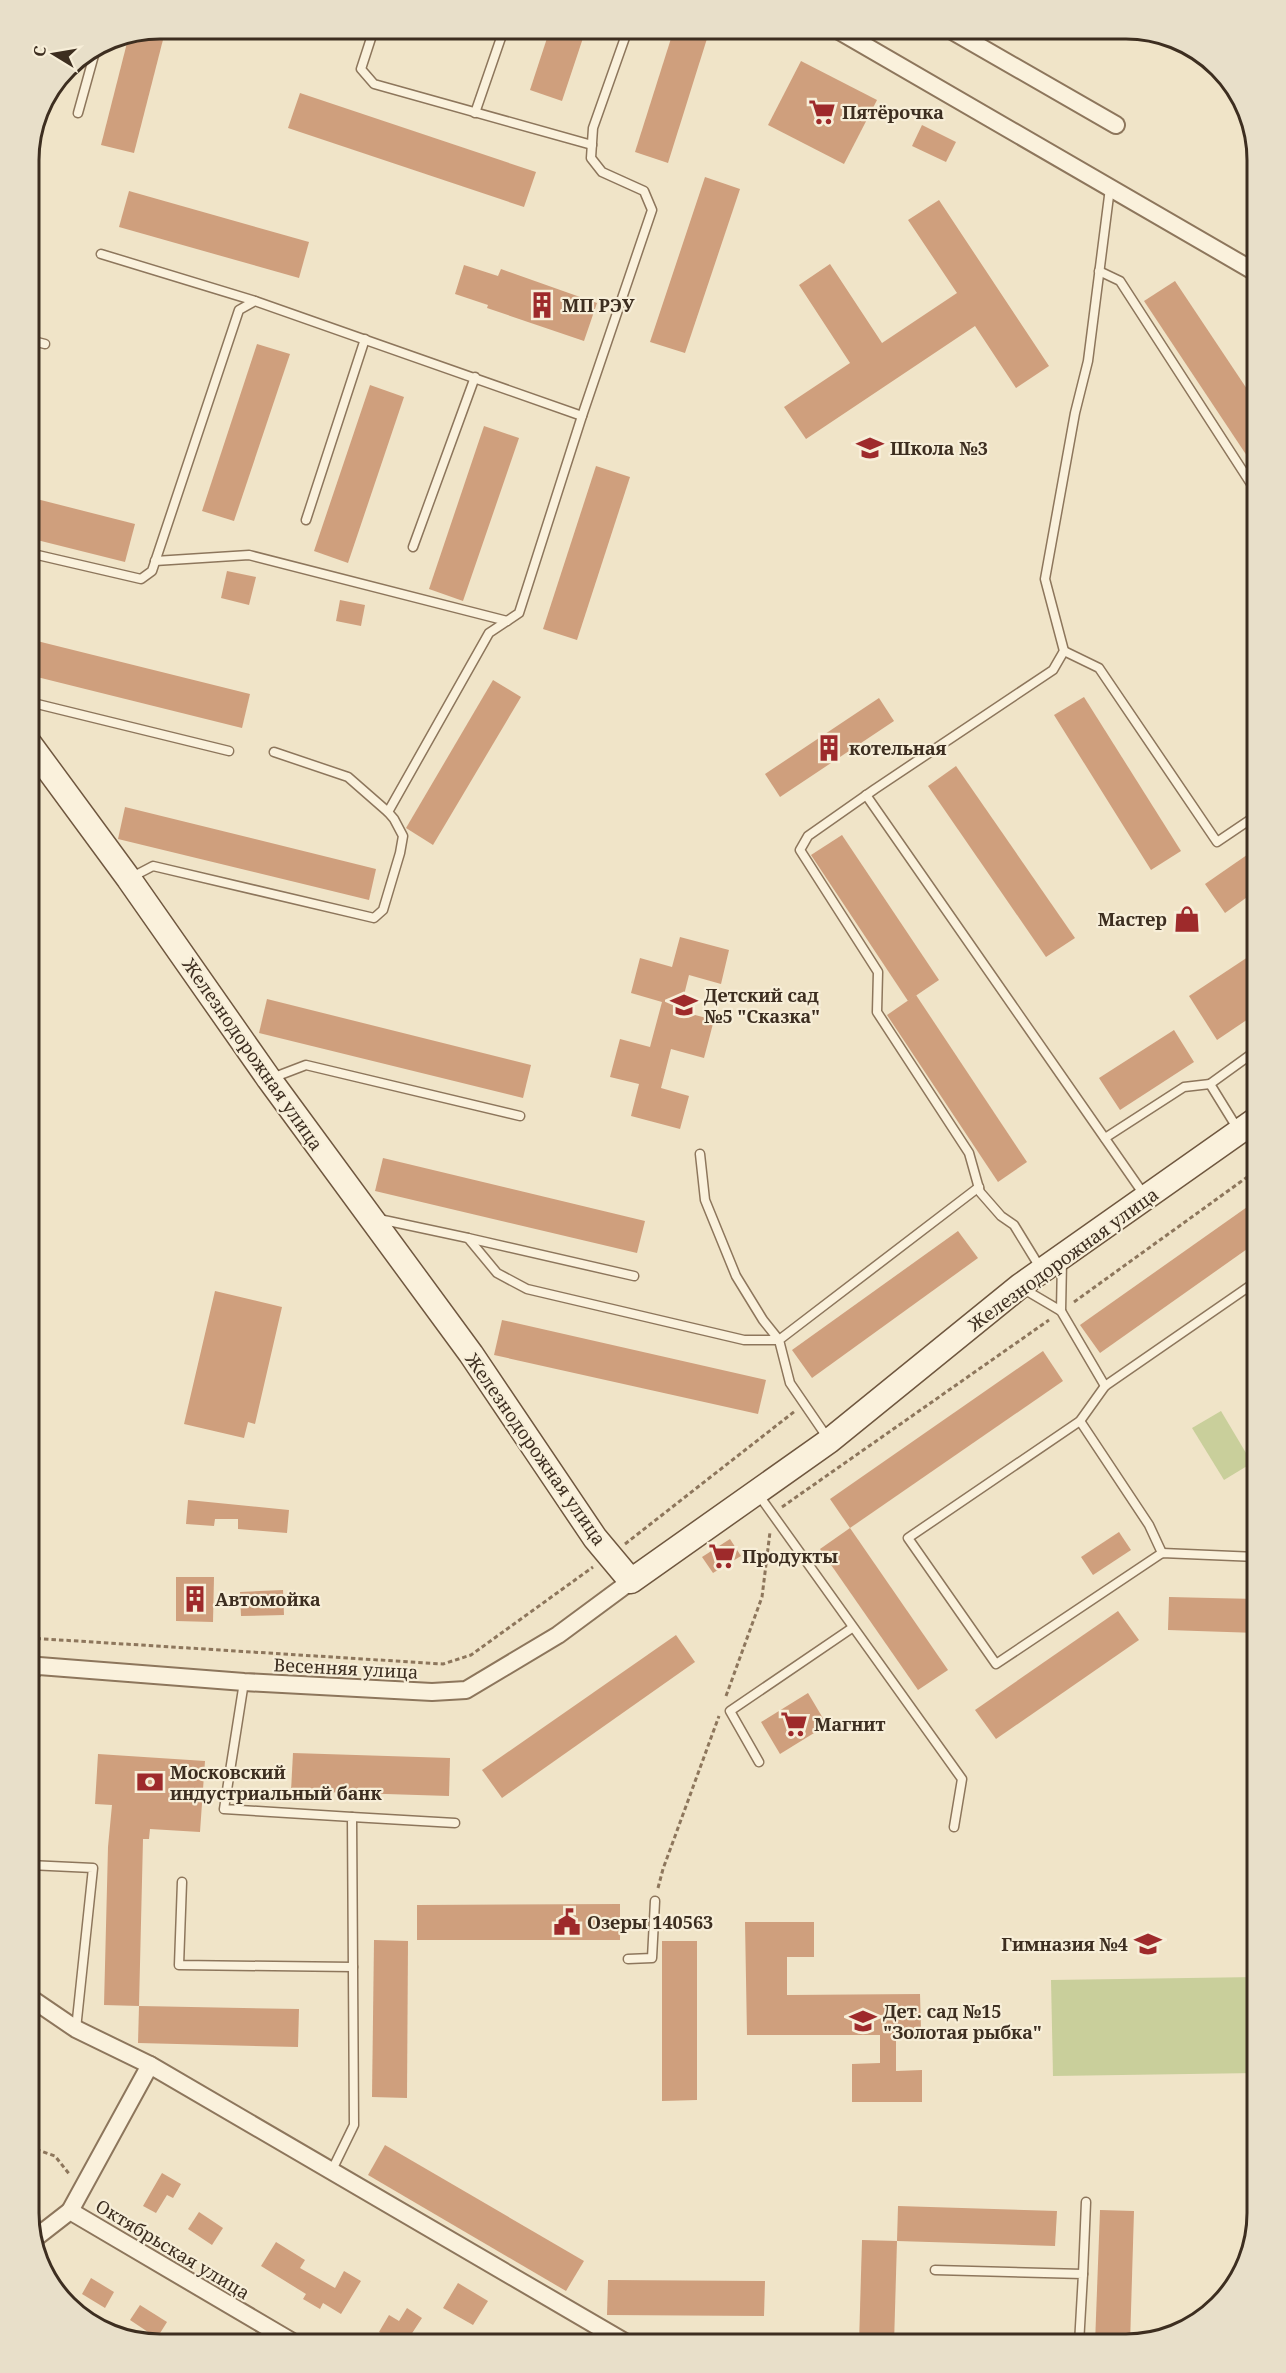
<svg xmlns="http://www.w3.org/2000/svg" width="1286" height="2373" font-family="'Noto Serif',serif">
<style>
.green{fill:#c9cf9b}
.building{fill:#cf9f7d}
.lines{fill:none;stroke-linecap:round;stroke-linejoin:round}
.lane-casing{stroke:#8d765c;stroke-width:11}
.street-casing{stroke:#8d765c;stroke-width:20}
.secondary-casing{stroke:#6f573f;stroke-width:27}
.path{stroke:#8d765c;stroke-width:3;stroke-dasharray:4.5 3;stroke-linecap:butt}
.lane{stroke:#faf1dc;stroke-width:8}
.street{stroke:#faf1dc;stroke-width:16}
.secondary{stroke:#faf1dc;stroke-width:24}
.labels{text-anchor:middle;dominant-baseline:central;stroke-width:4.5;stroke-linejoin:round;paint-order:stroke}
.poi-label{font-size:18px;font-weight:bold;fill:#3d2e20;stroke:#f7eed8;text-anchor:start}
.street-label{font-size:18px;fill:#3d2e20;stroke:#f7eed8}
.rim{fill:none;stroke:#3d2e20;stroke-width:3}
</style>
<rect width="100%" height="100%" fill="#f0e4c8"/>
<g class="green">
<polygon points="1221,1411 1252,1463 1224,1480 1192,1428"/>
<polygon points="1257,1977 1257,2073 1053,2076 1051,1980"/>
</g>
<g class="building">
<polygon points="160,28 166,28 134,153 101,145 129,35"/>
<polygon points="550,29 586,29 562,101 530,90"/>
<polygon points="674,29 710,29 668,163 635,152"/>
<polygon points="801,61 877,100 844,164 768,125"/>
<polygon points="300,93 536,172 524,207 288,128"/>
<polygon points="922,125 956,142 946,162 912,146"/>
<polygon points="705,177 740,189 685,353 650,342"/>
<polygon points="129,191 309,242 299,278 119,227"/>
<polygon points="939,200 1049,366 1016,388 975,326 806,439 784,407 850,363 799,285 830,264 882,343 957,293 908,220"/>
<polygon points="464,265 498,276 501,269 597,303 584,341 487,308 488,305 455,294"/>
<polygon points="1175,281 1257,404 1257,471 1144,301"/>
<polygon points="257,344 290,354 234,521 202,511"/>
<polygon points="370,385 404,397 348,563 314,551"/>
<polygon points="484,426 519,438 463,601 429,589"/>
<polygon points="596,466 630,477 577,640 543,629"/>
<polygon points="29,497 135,524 125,562 29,538"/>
<polygon points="227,571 256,577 249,605 221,598"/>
<polygon points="340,600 365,605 361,626 336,621"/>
<polygon points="29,639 250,694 242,728 29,675"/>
<polygon points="493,680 521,697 433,845 406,828"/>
<polygon points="1084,697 1181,851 1151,870 1054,715"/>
<polygon points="879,698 894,721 780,797 765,774"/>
<polygon points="956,766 1075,938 1046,957 928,786"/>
<polygon points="125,807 376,869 369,900 118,839"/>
<polygon points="842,835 939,980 908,1001 811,855"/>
<polygon points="1257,848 1257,890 1225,913 1205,884"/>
<polygon points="680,937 729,950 721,984 689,975 680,1011 714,1020 704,1058 671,1049 661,1088 689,1096 680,1129 631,1116 639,1084 610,1077 620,1039 650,1047 662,1002 631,993 640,958 672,967"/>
<polygon points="1257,951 1257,1013 1217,1040 1189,996"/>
<polygon points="916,995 1027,1162 998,1182 887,1015"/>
<polygon points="267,999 531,1065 523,1098 259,1033"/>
<polygon points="1174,1030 1194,1062 1120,1110 1099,1078"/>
<polygon points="383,1158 645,1221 637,1253 375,1191"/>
<polygon points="1257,1200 1257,1242 1100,1353 1080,1325"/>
<polygon points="958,1231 978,1258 812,1378 792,1350"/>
<polygon points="215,1291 282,1307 255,1424 248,1422 244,1438 184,1424"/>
<polygon points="502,1320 766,1380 758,1414 494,1355"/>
<polygon points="1043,1351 1063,1381 850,1528 830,1499"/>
<polygon points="188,1500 289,1510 287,1533 238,1529 238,1519 215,1519 214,1526 186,1524"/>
<polygon points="850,1528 948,1670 918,1690 820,1549"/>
<polygon points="1119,1532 1131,1550 1093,1575 1081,1557"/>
<polygon points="730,1539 741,1556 713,1573 702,1557"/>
<polygon points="176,1577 214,1577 213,1622 176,1621"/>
<polygon points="283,1590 284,1615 241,1616 240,1592"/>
<polygon points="1169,1597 1257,1599 1257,1633 1168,1630"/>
<polygon points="1118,1611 1139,1640 996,1739 975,1710"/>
<polygon points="676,1635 695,1662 502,1798 482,1770"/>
<polygon points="808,1693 827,1725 780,1754 761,1722"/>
<polygon points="293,1753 450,1758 449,1796 291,1791"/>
<polygon points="98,1754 205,1761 200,1832 150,1829 149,1839 143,1839 139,2006 104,2005 108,1847 112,1805 95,1804"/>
<polygon points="620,1904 620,1940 417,1940 417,1905"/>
<polygon points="745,1922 814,1922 814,1957 787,1957 787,1995 920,1994 921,2031 896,2031 896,2071 922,2070 922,2102 852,2102 852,2064 880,2063 880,2035 747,2035"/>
<polygon points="374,1940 408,1941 407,2098 372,2097"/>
<polygon points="662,1941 697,1941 697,2100 662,2101"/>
<polygon points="139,2006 299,2009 298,2047 138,2043"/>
<polygon points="385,2145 584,2261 566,2291 368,2175"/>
<polygon points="162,2173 181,2184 173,2198 167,2195 156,2213 143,2206"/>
<polygon points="898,2206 1057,2211 1055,2246 897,2241"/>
<polygon points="1100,2210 1134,2211 1130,2344 1095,2344"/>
<polygon points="199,2212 223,2228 212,2245 188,2229"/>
<polygon points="862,2240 897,2241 894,2344 859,2344"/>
<polygon points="276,2242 305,2260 300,2268 335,2288 344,2271 361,2281 341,2314 323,2303 320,2309 303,2299 306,2294 261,2266"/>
<polygon points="91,2278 114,2292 105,2308 82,2294"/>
<polygon points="608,2280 765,2281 764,2316 607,2315"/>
<polygon points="458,2283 488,2301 473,2325 443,2308"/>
<polygon points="140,2305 167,2322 157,2338 130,2320"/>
<polygon points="407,2308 422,2318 405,2344 399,2344 379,2332 389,2315 399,2321"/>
</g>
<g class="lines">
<defs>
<g id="lane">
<polyline points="374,29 361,69 374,84 592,145"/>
<polyline points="78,113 96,48"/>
<polyline points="475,113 504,29"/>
<polyline points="101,254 255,301"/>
<polyline points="1099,271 1120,281 1257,493"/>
<polyline points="29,340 45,344"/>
<polyline points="306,520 365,339"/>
<polyline points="413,547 475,377"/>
<polyline points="29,553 141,579 152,571 239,310 255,301 582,416"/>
<polyline points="155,561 249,555 507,621"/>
<polyline points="1064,651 1099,668 1217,842 1257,815"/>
<polyline points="29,702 229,751"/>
<polyline points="274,752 348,777 388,812"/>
<polyline points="866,795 1145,1196"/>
<polyline points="132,877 153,866 374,918 383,910 400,853 403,836 394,819 388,812 489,633 519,613 582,416 652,210 644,191 602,172 591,158 593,128 628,29"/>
<polyline points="272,1078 306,1065 520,1116"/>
<polyline points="1239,1131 1210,1084 1257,1050"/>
<polyline points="1105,1138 1184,1087 1210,1084"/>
<polyline points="700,1154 705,1200 736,1276 763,1320 779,1340"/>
<polyline points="379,1219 468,1238 497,1273 527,1289 744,1340 779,1340"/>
<polyline points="468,1238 634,1276"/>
<polyline points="1041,1269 1014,1225 1001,1216 980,1192 969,1153 877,1012 878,972 800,850 808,836 875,789 1053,670 1064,651 1045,579 1075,413 1088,361 1110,188"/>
<polyline points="1022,1288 1061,1311 1105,1386"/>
<polyline points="1061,1311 1062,1261"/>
<polyline points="1080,1421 1149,1525 1162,1553"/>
<polyline points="829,1440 790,1383 779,1340 979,1187"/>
<polyline points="758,1494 962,1779 954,1827"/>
<polyline points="1257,1557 1162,1553 996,1664 908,1538 1080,1421 1105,1386 1257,1281"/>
<polyline points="244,1682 224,1809 352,1817 354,2125 332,2170"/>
<polyline points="759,1762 730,1711 852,1628"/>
<polyline points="352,1817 455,1823"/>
<polyline points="29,1865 93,1868 76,2029"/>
<polyline points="182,1882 179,1965 353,1967"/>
<polyline points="628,1959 652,1958 655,1901"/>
<polyline points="935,2270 1083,2274 1079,2344"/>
<polyline points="1083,2274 1086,2202"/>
</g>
<g id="street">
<polyline points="836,29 1257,273"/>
<polyline points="949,29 1116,125"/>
<polyline points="29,1672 39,1666 244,1682 432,1692 466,1690 558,1635 631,1581"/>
<polyline points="29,1997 76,2029 150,2065 628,2344"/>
<polyline points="70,2211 150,2065"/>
<polyline points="34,2239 70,2211 296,2344"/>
</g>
<polyline id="secondary" points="29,743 129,879 269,1079 471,1354 595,1538 631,1581 829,1441 1020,1286 1257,1119"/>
</defs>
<use href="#lane" class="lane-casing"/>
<use href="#street" class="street-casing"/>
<use href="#secondary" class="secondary-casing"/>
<g class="path">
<polyline points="1074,1302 1257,1170"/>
<polyline points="782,1507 1049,1320"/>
<polyline points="625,1544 795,1411"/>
<polyline points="29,1638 443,1664 471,1655 593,1567"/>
<polyline points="726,1696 762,1597 770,1532"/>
<polyline points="658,1888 663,1869 719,1716"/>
<polyline points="29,2147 55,2156 70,2175"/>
</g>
<use href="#lane" class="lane"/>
<use href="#street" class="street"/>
<use href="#secondary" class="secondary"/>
</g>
<defs>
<symbol id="supermarket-bare" viewBox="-9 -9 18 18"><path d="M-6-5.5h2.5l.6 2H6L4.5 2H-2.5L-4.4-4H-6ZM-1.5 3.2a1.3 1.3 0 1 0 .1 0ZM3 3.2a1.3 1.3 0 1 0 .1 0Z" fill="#9e2a2b" stroke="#f7eed8" stroke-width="2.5" paint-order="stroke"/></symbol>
<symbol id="building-bare" viewBox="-9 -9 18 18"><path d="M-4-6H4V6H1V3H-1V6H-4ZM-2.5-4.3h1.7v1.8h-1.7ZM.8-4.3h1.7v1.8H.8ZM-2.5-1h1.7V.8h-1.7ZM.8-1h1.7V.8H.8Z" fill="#9e2a2b" stroke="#f7eed8" stroke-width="2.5" paint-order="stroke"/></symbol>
<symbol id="school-bare" viewBox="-9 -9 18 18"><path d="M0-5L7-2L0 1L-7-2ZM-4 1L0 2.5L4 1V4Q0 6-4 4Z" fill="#9e2a2b" stroke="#f7eed8" stroke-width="2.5" paint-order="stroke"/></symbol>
<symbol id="shop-bare" viewBox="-9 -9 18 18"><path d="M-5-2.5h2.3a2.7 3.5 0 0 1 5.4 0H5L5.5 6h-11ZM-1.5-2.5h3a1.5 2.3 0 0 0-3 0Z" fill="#9e2a2b" stroke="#f7eed8" stroke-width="2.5" paint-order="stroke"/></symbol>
<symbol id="bank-bare" viewBox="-9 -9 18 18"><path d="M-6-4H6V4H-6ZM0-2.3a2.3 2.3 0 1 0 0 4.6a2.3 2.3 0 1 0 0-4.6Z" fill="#9e2a2b" stroke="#f7eed8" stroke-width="2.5" paint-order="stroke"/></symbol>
<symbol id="civic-bare" viewBox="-9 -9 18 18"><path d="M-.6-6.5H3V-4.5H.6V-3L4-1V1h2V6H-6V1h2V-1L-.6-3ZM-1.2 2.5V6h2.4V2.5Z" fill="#9e2a2b" stroke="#f7eed8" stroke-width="2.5" paint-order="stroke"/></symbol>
</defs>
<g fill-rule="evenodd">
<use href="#supermarket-bare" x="803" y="93" width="38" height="38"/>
<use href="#building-bare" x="523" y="286" width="38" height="38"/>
<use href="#school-bare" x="851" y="429" width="38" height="38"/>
<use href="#building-bare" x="810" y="729" width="38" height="38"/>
<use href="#shop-bare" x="1168" y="900" width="38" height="38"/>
<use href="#school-bare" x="665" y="986" width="38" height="38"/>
<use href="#supermarket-bare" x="703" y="1537" width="38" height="38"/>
<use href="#building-bare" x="176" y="1580" width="38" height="38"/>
<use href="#supermarket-bare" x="775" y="1705" width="38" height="38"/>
<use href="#bank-bare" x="131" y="1763" width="38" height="38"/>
<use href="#civic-bare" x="548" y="1903" width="38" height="38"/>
<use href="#school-bare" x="1129" y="1925" width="38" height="38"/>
<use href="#school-bare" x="844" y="2002" width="38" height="38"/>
</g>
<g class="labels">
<g class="poi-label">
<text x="842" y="112">Пятёрочка</text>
<text x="562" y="305">МП РЭУ</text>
<text x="890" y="448">Школа №3</text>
<text x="849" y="748">котельная</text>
<text x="1167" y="919" text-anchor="end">Мастер</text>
<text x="704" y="995">Детский сад<tspan x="704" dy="21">№5 "Сказка"</tspan></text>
<text x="742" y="1556">Продукты</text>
<text x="215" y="1599">Автомойка</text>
<text x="814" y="1724">Магнит</text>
<text x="170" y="1772">Московский<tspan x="170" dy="21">индустриальный банк</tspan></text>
<text x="587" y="1922">Озеры 140563</text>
<text x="1128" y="1944" text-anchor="end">Гимназия №4</text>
<text x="883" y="2011">Дет. сад №15<tspan x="883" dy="21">"Золотая рыбка"</tspan></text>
</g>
<g class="street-label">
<text transform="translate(253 1054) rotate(55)">Железнодорожная улица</text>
<text transform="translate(1063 1259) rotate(-36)">Железнодорожная улица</text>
<text transform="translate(536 1449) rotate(55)">Железнодорожная улица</text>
<text transform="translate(346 1668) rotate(3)">Весенняя улица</text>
<text transform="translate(173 2249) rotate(31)">Октябрьская улица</text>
</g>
</g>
<path d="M0 0H1286V2373H0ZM160 39H1126A121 121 0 0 1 1247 160V2213A121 121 0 0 1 1126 2334H160A121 121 0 0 1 39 2213V160A121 121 0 0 1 160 39Z" fill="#e8dfc9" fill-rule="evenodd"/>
<path class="rim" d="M160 39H1126A121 121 0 0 1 1247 160V2213A121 121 0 0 1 1126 2334H160A121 121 0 0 1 39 2213V160A121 121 0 0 1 160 39Z"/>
<g transform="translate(54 54) rotate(281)" stroke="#f7eed8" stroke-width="4.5" paint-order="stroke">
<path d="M0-4.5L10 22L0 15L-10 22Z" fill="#3d2e20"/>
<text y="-9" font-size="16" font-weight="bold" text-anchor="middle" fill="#3d2e20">С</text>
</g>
</svg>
